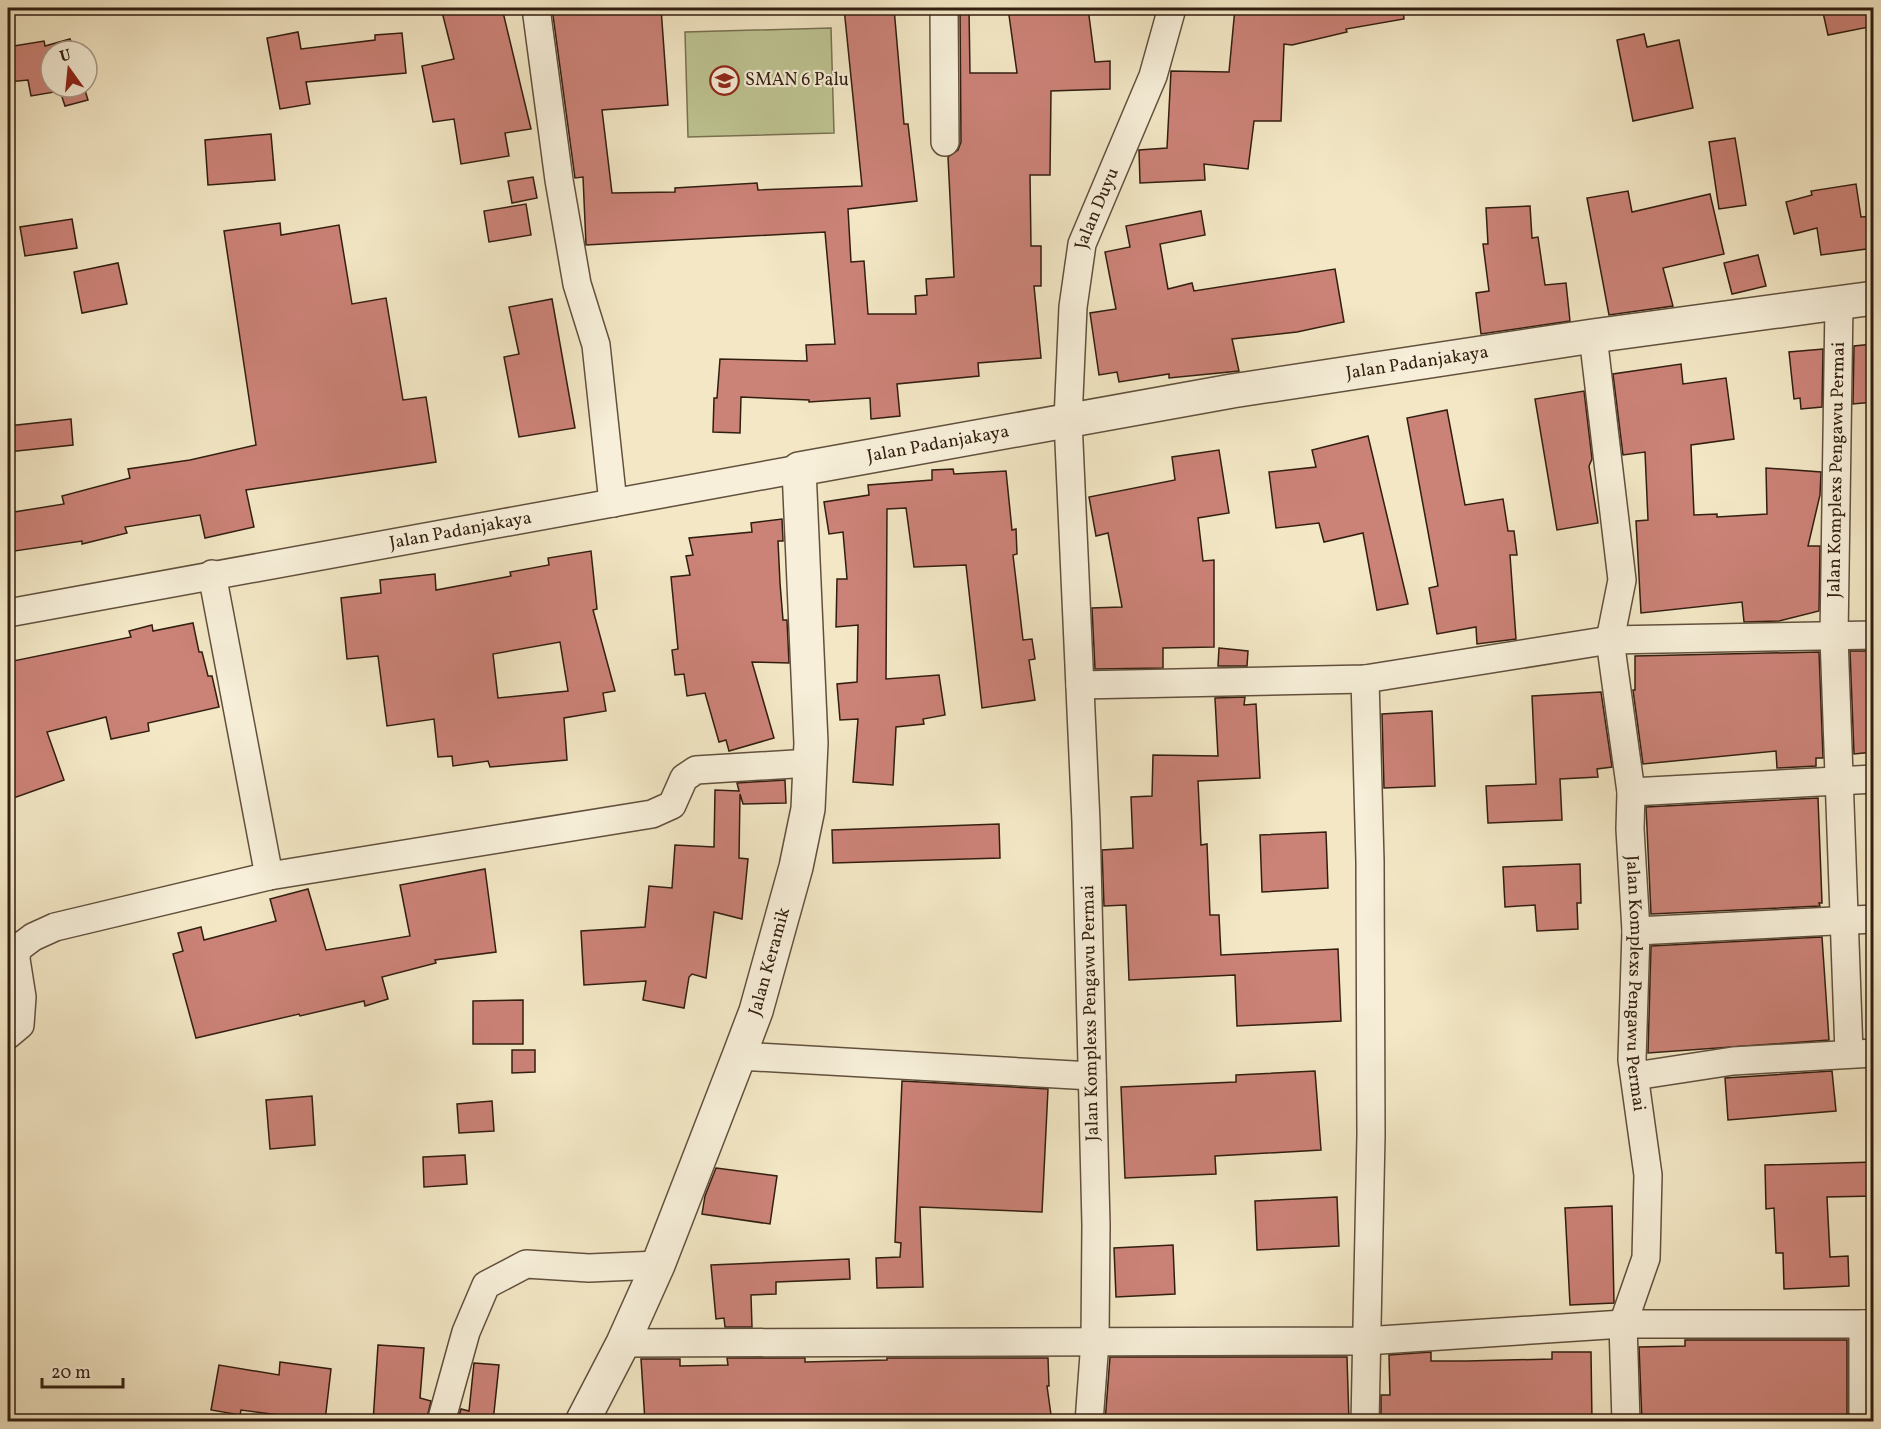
<svg xmlns="http://www.w3.org/2000/svg" width="1881" height="1429" font-family="Vollkorn,serif">
<style>
.green{fill:#bec492;stroke:#787151;stroke-width:1.5}
.building{fill:#cb8277;stroke:#321e10;stroke-width:1.5;fill-rule:evenodd}
.lines{fill:none;stroke-linecap:round;stroke-linejoin:round}
.minor-casing{stroke:#62503d;stroke-width:30}
.tertiary-casing{stroke:#62503d;stroke-width:36}
.minor{stroke:#f7efd9;stroke-width:27}
.tertiary{stroke:#f7efd9;stroke-width:33}
.labels{text-anchor:middle;dominant-baseline:central;stroke-width:4.5;stroke-linejoin:round;paint-order:stroke}
.poi-label{font-size:18px;fill:#321e10;stroke:#f7efd9;text-anchor:start}
.street-label{font-size:18px;fill:#321e10;stroke:#f7efd9}
</style>
<rect width="100%" height="100%" fill="#f3e7c5"/>
<filter id="stains"><feTurbulence type="fractalNoise" baseFrequency=".00333" numOctaves="4"/><feColorMatrix values="0 0 0 0 .2 0 0 0 0 .09 0 0 0 0 .02 0 0 0 .5 -.17"/></filter>
<radialGradient id="worn" r=".72"><stop offset=".6" stop-color="#630" stop-opacity="0"/><stop offset="1" stop-color="#630" stop-opacity=".3"/></radialGradient>
<polygon class="green" points="831,28 834,133 688,137 685,32"/>
<g class="building">
<polygon points="441,8 502,8 531,129 505,133 509,156 461,164 454,119 433,122 422,66 454,59"/>
<polygon points="552,8 661,8 668,105 602,110 612,193 675,192 675,188 757,183 758,190 862,186 844,8 894,8 904,124 908,124 917,201 848,209 851,262 864,261 868,314 916,314 915,296 927,295 926,279 954,277 948,157 958,150 961,142 960,8 969,8 970,73 1017,73 1008,8 1088,8 1095,62 1110,61 1110,89 1051,91 1050,175 1030,175 1031,246 1041,246 1041,286 1034,286 1041,358 978,363 979,376 897,384 900,416 871,419 870,398 809,402 809,400 741,397 740,433 713,432 714,398 717,398 720,359 807,361 806,345 835,344 825,232 586,245 583,177 575,178"/>
<polygon points="1235,8 1403,8 1404,19 1346,29 1347,32 1292,45 1284,44 1281,121 1254,121 1248,169 1204,164 1205,180 1140,183 1139,150 1167,148 1171,71 1229,72"/>
<polygon points="1822,8 1874,8 1874,26 1828,35"/>
<polygon points="298,32 301,49 375,40 375,35 402,33 406,73 306,82 310,104 280,109 267,38"/>
<polygon points="1644,34 1647,47 1679,40 1693,108 1633,121 1617,40"/>
<polygon points="70,39 74,51 51,51 51,87 84,87 88,100 65,106 60,91 31,96 28,80 8,82 8,47 44,41 45,46"/>
<polygon points="271,134 275,180 208,185 205,140"/>
<polygon points="1735,138 1746,205 1719,209 1709,142"/>
<polygon points="533,177 537,198 512,203 508,181"/>
<polygon points="1856,184 1861,217 1874,216 1874,248 1821,255 1817,228 1794,234 1786,202 1812,195 1811,191"/>
<polygon points="1628,191 1632,212 1710,194 1724,254 1663,268 1673,306 1609,315 1587,198"/>
<polygon points="526,204 531,235 489,242 484,211"/>
<polygon points="1530,206 1532,238 1538,237 1545,285 1566,283 1570,321 1481,334 1476,293 1489,291 1483,244 1488,244 1486,208"/>
<polygon points="1201,211 1205,235 1160,244 1168,289 1192,283 1194,291 1335,269 1344,322 1297,332 1232,339 1239,371 1169,378 1169,374 1119,382 1117,372 1099,375 1090,313 1116,309 1105,252 1130,247 1126,226"/>
<polygon points="72,219 77,248 25,256 20,227"/>
<polygon points="280,223 281,235 339,225 352,304 386,298 403,400 426,397 436,462 246,490 254,527 205,538 200,515 125,527 127,533 82,544 82,541 8,552 8,513 64,504 62,496 130,478 128,469 190,460 256,445 224,231"/>
<polygon points="1758,255 1766,286 1732,294 1724,263"/>
<polygon points="118,263 127,304 82,313 74,272"/>
<polygon points="552,299 575,428 519,437 504,357 519,354 509,307"/>
<polygon points="1873,344 1874,402 1853,404 1854,346"/>
<polygon points="1823,349 1822,407 1801,409 1800,398 1794,399 1789,352"/>
<polygon points="1681,364 1683,384 1726,378 1734,439 1691,445 1694,515 1717,514 1717,517 1767,514 1766,468 1821,472 1820,495 1808,546 1820,546 1819,611 1779,621 1744,622 1742,602 1641,613 1636,521 1648,520 1645,452 1623,455 1613,374"/>
<polygon points="1584,391 1592,459 1589,466 1598,523 1557,530 1535,399"/>
<polygon points="1447,410 1465,505 1503,499 1508,531 1514,531 1517,555 1510,555 1516,639 1477,644 1476,627 1437,634 1429,588 1438,586 1407,418"/>
<polygon points="71,419 73,445 8,452 8,426"/>
<polygon points="1368,436 1408,604 1377,610 1363,533 1324,542 1319,523 1276,528 1269,472 1316,467 1312,450"/>
<polygon points="1219,450 1229,513 1198,518 1203,561 1214,560 1214,647 1163,648 1163,668 1095,669 1092,608 1122,607 1108,533 1096,536 1089,497 1175,480 1172,457"/>
<polygon points="953,469 954,474 1006,471 1012,530 1016,529 1017,554 1013,555 1023,640 1032,639 1035,659 1029,660 1035,700 982,708 966,565 914,567 906,508 887,509 886,679 939,675 945,715 923,719 924,724 896,727 893,785 853,782 858,719 840,720 837,684 857,682 858,625 836,627 837,579 847,579 843,532 829,534 824,502 869,495 868,485 932,480 932,470"/>
<polygon points="782,519 783,541 778,541 780,583 783,620 787,620 789,663 752,662 774,738 729,751 726,740 719,742 705,693 687,696 684,674 675,675 672,650 678,649 671,577 690,575 686,556 693,555 689,538 752,532 751,523"/>
<path d="M591,551L597,609L593,610L615,691L603,693L606,711L564,718L567,760L490,767L488,761L453,766L452,756L438,757L434,719L387,726L378,656L347,659L341,598L381,593L380,580L435,574L436,590L511,576L510,572L549,565L548,558ZM560,642L568,691L498,698L493,654Z"/>
<polygon points="193,623 199,652 202,652 208,676 212,676 219,707 148,723 149,731 111,739 106,717 47,732 64,780 8,800 8,662 131,637 129,631 152,625 153,631"/>
<polygon points="1219,648 1248,651 1247,666 1218,666"/>
<polygon points="1850,651 1874,651 1874,752 1854,754"/>
<polygon points="1819,652 1823,758 1816,758 1816,766 1777,768 1776,751 1643,764 1633,690 1635,690 1635,656"/>
<polygon points="1601,692 1612,767 1597,769 1598,777 1560,779 1562,820 1488,823 1486,786 1536,784 1532,696"/>
<polygon points="1245,697 1244,705 1256,704 1260,778 1198,781 1201,845 1207,844 1210,915 1219,915 1221,955 1338,949 1341,1021 1237,1026 1235,975 1129,980 1126,905 1104,906 1102,850 1133,848 1131,797 1152,796 1153,755 1218,756 1215,698"/>
<polygon points="1432,711 1435,786 1384,788 1382,714"/>
<polygon points="785,780 786,803 743,804 740,794 739,858 748,859 742,919 714,912 706,978 692,974 689,977 684,1008 643,1000 646,981 584,985 581,931 645,927 649,886 672,888 675,845 714,847 715,790 739,791 737,783"/>
<polygon points="1818,798 1822,903 1819,903 1820,906 1651,914 1646,807"/>
<polygon points="999,824 1000,858 833,863 832,830"/>
<polygon points="1326,832 1328,888 1262,892 1260,835"/>
<polygon points="1580,864 1581,903 1577,903 1578,929 1537,931 1535,905 1505,907 1503,867"/>
<polygon points="485,869 496,952 435,960 436,963 382,977 388,999 365,1006 364,1001 300,1016 299,1014 196,1038 173,954 183,951 178,933 201,927 204,940 276,921 270,899 308,889 326,950 410,936 400,885"/>
<polygon points="1822,937 1829,1040 1648,1053 1651,946"/>
<polygon points="523,1000 523,1044 473,1044 473,1001"/>
<polygon points="512,1050 535,1050 535,1072 512,1073"/>
<polygon points="1315,1071 1321,1150 1215,1156 1216,1174 1125,1178 1121,1087 1236,1082 1236,1075"/>
<polygon points="1832,1071 1836,1111 1728,1120 1725,1078"/>
<polygon points="902,1081 1048,1089 1042,1212 920,1207 923,1287 877,1288 876,1258 900,1257 901,1243 895,1242"/>
<polygon points="312,1096 315,1145 270,1149 266,1100"/>
<polygon points="492,1101 494,1131 459,1133 457,1104"/>
<polygon points="465,1155 467,1184 424,1187 423,1157"/>
<polygon points="1874,1162 1874,1196 1827,1197 1830,1257 1848,1256 1849,1286 1784,1289 1783,1253 1776,1253 1774,1208 1766,1209 1765,1165"/>
<polygon points="716,1168 777,1176 770,1224 702,1214 705,1196"/>
<polygon points="1337,1197 1339,1246 1257,1250 1255,1201"/>
<polygon points="1612,1206 1614,1303 1570,1305 1565,1208"/>
<polygon points="1173,1245 1175,1294 1116,1297 1114,1248"/>
<polygon points="849,1259 850,1279 776,1282 776,1294 751,1295 752,1327 725,1327 724,1318 716,1319 711,1265"/>
<polygon points="1685,1340 1847,1340 1847,1422 1642,1422 1639,1347 1685,1346"/>
<polygon points="378,1345 424,1348 420,1398 431,1401 426,1422 373,1422"/>
<polygon points="1431,1352 1431,1361 1467,1361 1552,1359 1552,1352 1591,1352 1592,1422 1381,1422 1381,1395 1390,1395 1389,1355"/>
<polygon points="1110,1357 1347,1357 1349,1422 1105,1422"/>
<polygon points="727,1358 805,1358 805,1362 887,1360 887,1358 1048,1358 1049,1386 1047,1386 1052,1422 645,1422 641,1359 680,1359 680,1366 728,1365"/>
<polygon points="280,1362 331,1369 325,1421 241,1410 240,1415 211,1410 219,1365 279,1375"/>
<polygon points="474,1363 499,1365 493,1422 457,1422 461,1409 469,1411"/>
</g>
<g class="lines">
<defs>
<g id="minor">
<polyline points="536,8 559,180 577,284 596,345 613,503"/>
<polyline points="944,8 945,142"/>
<polyline points="1839,303 1834,637 1849,1053"/>
<path id="s1" d="M1593,336L1622,580L1610,640L1631,792L1630,829L1636,931L1632,1060L1648,1175L1646,1258L1623,1324L1626,1422"/>
<polyline points="212,574 269,876"/>
<path id="s2" d="M8,613L799,469"/>
<polyline points="1365,679 1370,861 1371,1135 1365,1422"/>
<polyline points="1080,685 1365,679 1610,640 1874,635"/>
<polyline points="1631,792 1874,779"/>
<polyline points="1636,931 1874,919"/>
<polyline points="8,1035 20,1025 22,997 16,959 17,949 33,937 55,927 269,876 652,814 672,805 684,778 696,770 810,763"/>
<polyline points="739,1056 1092,1076"/>
<polyline points="1635,1076 1733,1061 1874,1053"/>
<polyline points="623,1343 1365,1341 1623,1324 1874,1324"/>
<polyline points="441,1422 466,1332 486,1285 526,1264 589,1268 658,1265"/>
<path id="s3" d="M1089,1422L1095,1341L1096,1225L1086,822L1068,420L1073,307L1082,244L1153,76L1172,8"/>
<polyline points="1863,1422 1863,1324"/>
</g>
<g id="tertiary">
<path id="s4" d="M582,1422L623,1343L658,1265L739,1056L756,1011L796,867L808,809L811,743L799,469L1232,391L1593,336L1874,298"/>
</g>
</defs>
<use href="#minor" class="minor-casing"/>
<use href="#tertiary" class="tertiary-casing"/>
<use href="#minor" class="minor"/>
<use href="#tertiary" class="tertiary"/>
</g>
<defs>
<symbol id="school-ring" viewBox="-11 -11 22 22"><circle r="9.5" fill="#f7efd9" stroke="#8f2418" stroke-width="1.5"/><path d="M0-5L7-2L0 1L-7-2ZM-4 1L0 2.5L4 1V4Q0 6-4 4Z" fill="#8f2418"/></symbol>
</defs>
<g fill-rule="evenodd">
<use href="#school-ring" x="708" y="64" width="33" height="33"/>
</g>
<g class="labels">
<g class="poi-label">
<text x="745" y="80">SMAN 6 Palu</text>
</g>
<g class="street-label">
<text stroke="none"><textPath href="#s3" startOffset="1218">Jalan Duyu</textPath></text>
<text stroke="none"><textPath href="#s4" startOffset="1623">Jalan Padanjakaya</textPath></text>
<text stroke="none"><textPath href="#s4" startOffset="1137">Jalan Padanjakaya</textPath></text>
<text transform="translate(1837 470) rotate(-89)">Jalan Komplexs Pengawu Permai</text>
<text stroke="none"><textPath href="#s2" startOffset="460">Jalan Padanjakaya</textPath></text>
<text stroke="none"><textPath href="#s4" startOffset="498">Jalan Keramik</textPath></text>
<text stroke="none"><textPath href="#s1" startOffset="652">Jalan Komplexs Pengawu Permai</textPath></text>
<text transform="translate(1091 1013) rotate(-91)">Jalan Komplexs Pengawu Permai</text>
</g>
</g>
<rect width="1881" height="1429" fill="none" stroke="#f3e7c5" stroke-width="30"/>
<rect x="9" y="9" width="1863" height="1411" fill="none" stroke="#321e10" stroke-width="3"/>
<rect x="15" y="15" width="1851" height="1399" fill="none" stroke="#321e10" stroke-width="1.5"/>
<g transform="translate(69 69) rotate(345)"><circle r="28" fill="#f7efd9" stroke="#a89b89" stroke-width="1.5"/>
<path d="M0-4.5L10 22L0 15L-10 22Z" fill="#8f2418"/>
<text y="-9" font-size="16" font-weight="bold" text-anchor="middle" fill="#321e10">U</text>
</g>
<path d="M42 1378v9h81v-9" fill="none" stroke="#321e10" stroke-width="3"/>
<text x="51" y="1378" font-size="18" fill="#321e10" stroke="#f7efd9" stroke-width="4.5" paint-order="stroke">20 m</text>
<rect width="100%" height="100%" filter="url(#stains)"/>
<rect width="100%" height="100%" fill="url(#worn)"/>
</svg>
